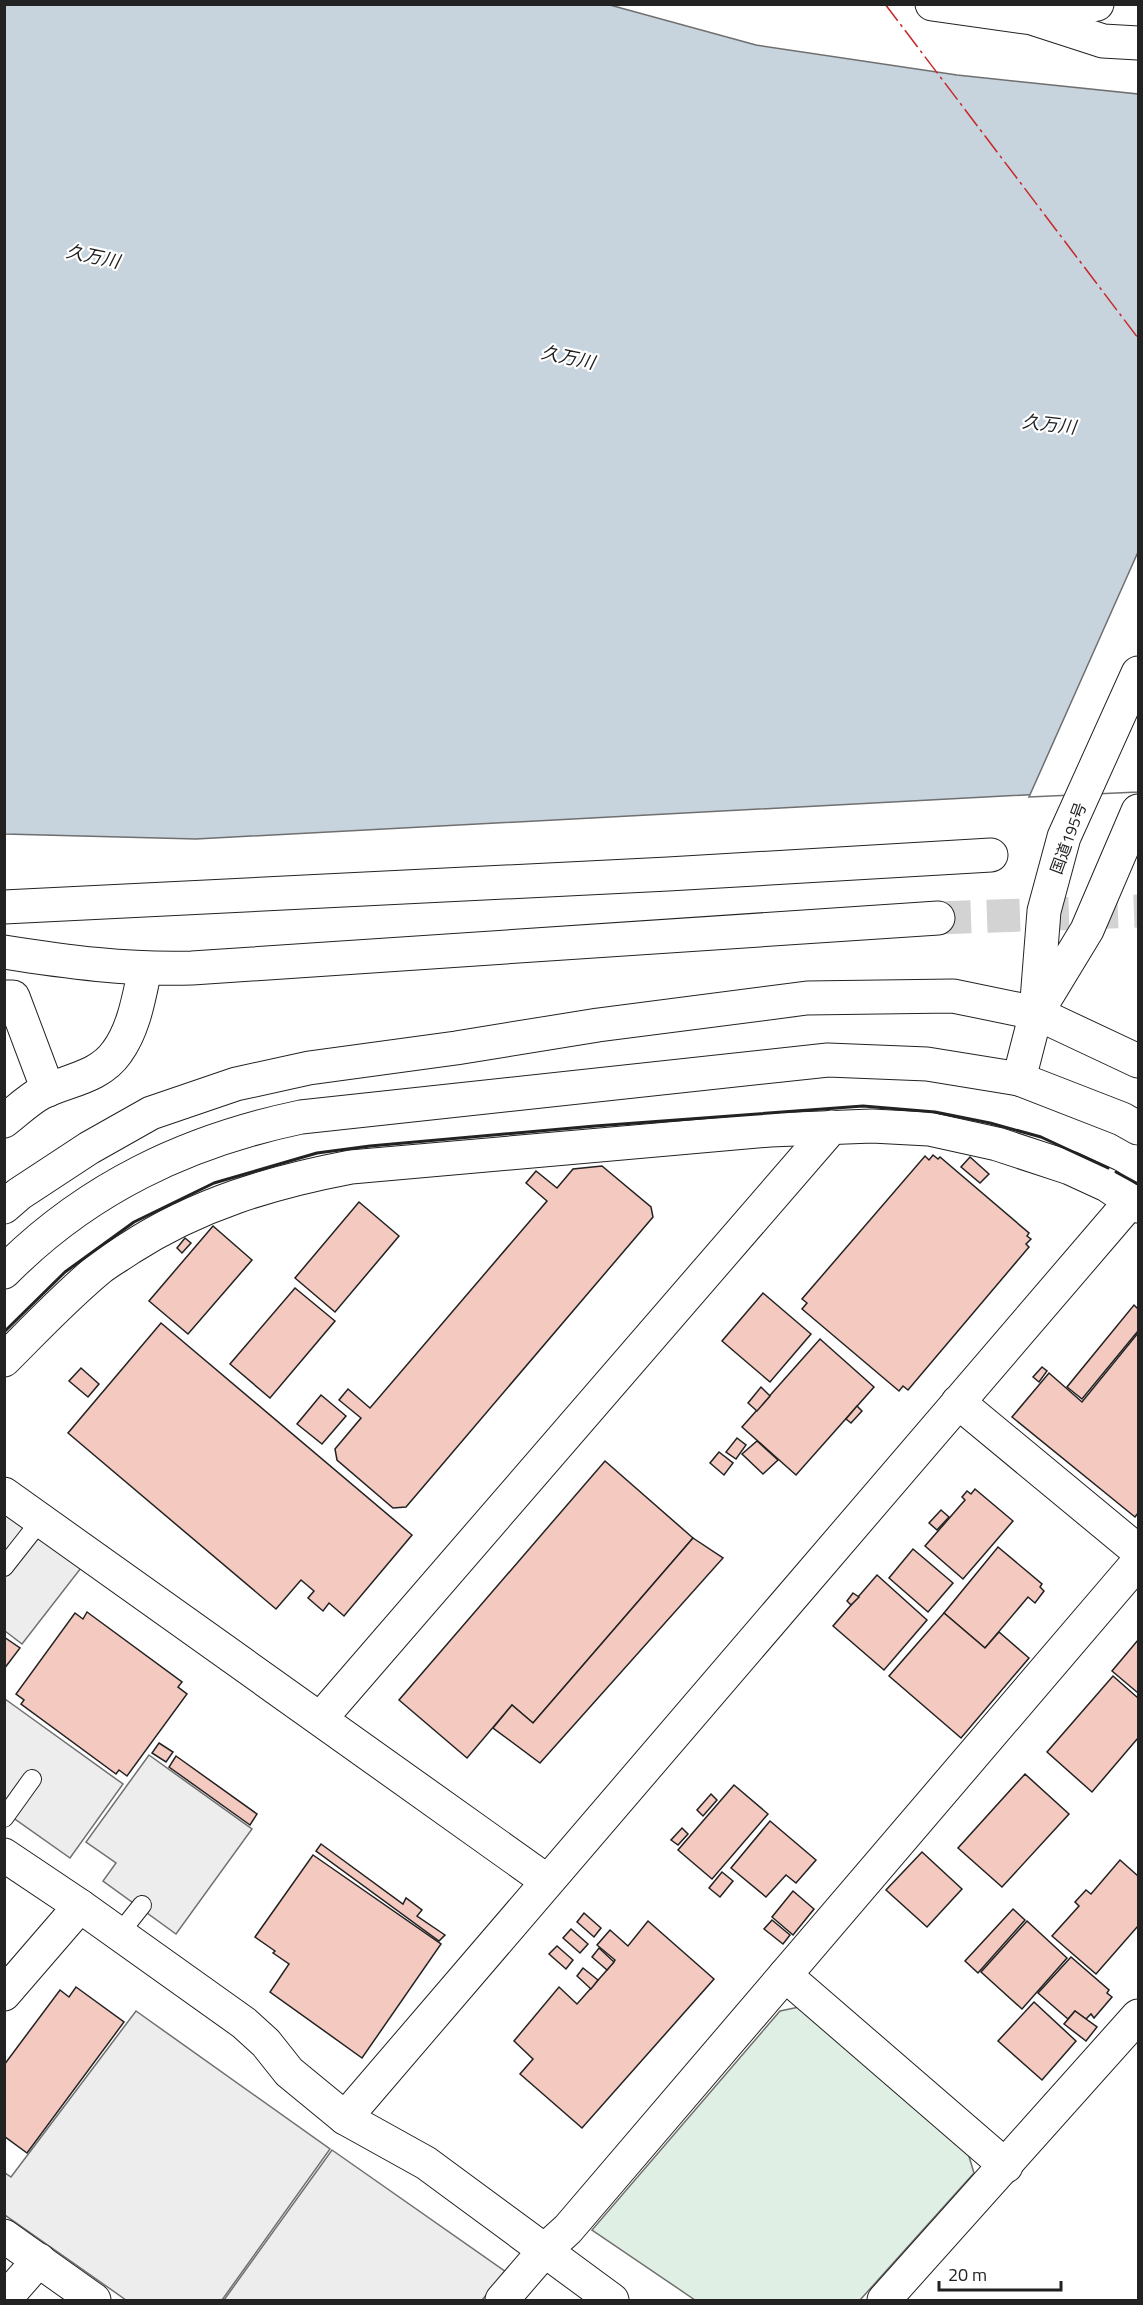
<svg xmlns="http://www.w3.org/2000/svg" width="1143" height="2305" font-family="'Titillium Web','Noto Sans JP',sans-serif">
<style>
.green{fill:#e0efe3;stroke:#6f6f6f;stroke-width:1.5}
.parking{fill:#ededed;stroke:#6f6f6f;stroke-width:1.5}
.water{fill:#c7d3dd;stroke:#6f6f6f;stroke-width:1.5}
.pier{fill:#fff;stroke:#6f6f6f;stroke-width:1.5}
.building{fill:#f3c9c0;stroke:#222;stroke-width:1.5}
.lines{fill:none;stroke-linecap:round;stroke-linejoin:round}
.tertiary-tunnel{stroke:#d3d3d3;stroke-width:33;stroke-dasharray:33 16;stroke-linecap:butt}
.service-casing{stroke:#222;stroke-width:20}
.minor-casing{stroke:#222;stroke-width:35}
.tertiary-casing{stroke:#222;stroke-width:35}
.trunk-casing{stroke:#222;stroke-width:35}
.service{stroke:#fff;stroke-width:18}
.minor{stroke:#fff;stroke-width:33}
.tertiary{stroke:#fff;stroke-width:33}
.trunk{stroke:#fff;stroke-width:33}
.wall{stroke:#222;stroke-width:3}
.power{stroke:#c62828;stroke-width:1.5;stroke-dasharray:21 4.5 3 4.5;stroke-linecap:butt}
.labels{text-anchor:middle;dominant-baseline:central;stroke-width:4.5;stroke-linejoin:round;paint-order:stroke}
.street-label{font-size:16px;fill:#222;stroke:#fff}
.water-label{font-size:18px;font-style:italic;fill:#222;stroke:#fff}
</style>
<rect width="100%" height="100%" fill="#fff"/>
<polygon class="green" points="799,2007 968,2153 974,2173 860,2300 695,2300 592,2230 780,2011"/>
<g class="parking">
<polygon points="5,1514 81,1568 22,1644 5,1631"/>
<polygon points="5,1699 123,1784 70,1858 5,1812"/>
<polygon points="149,1755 252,1829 176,1934 103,1881 116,1863 86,1842"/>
<polygon points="136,2011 330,2149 222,2300 126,2300 5,2215 5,2173 11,2177"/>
<polygon points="332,2150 506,2272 482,2300 224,2300"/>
</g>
<polygon class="water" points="5,5 610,5 756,45 957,75 1138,94 1138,789 196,839 5,834"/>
<polygon class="pier" points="1138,552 1138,792 1029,797"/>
<g class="building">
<polygon points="933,1155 938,1159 940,1157 1029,1233 1027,1236 1031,1239 1026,1244 1029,1247 908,1390 903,1386 899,1391 802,1309 807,1303 802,1299 925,1156 929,1160"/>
<polygon points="970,1157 989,1174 980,1183 961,1167"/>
<polygon points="602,1166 651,1207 653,1217 406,1507 393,1508 337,1460 335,1449 361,1418 339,1400 348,1389 370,1408 547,1201 526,1183 536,1171 557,1188 573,1169"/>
<polygon points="359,1202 399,1236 335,1312 295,1278"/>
<polygon points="213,1226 252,1260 188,1334 149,1301"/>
<polygon points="185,1238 191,1243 182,1253 177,1248"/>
<polygon points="295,1288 335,1321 270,1398 230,1364"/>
<polygon points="763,1293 811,1334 770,1382 722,1341"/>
<polygon points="1134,1305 1138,1309 1138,1331 1082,1399 1067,1387"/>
<polygon points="161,1323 412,1535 344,1616 329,1603 323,1611 308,1598 314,1591 301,1580 276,1609 68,1433"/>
<polygon points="1138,1333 1138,1513 1135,1517 1012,1417 1049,1373 1082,1402"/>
<polygon points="820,1339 874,1387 796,1475 742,1427"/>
<polygon points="1042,1367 1047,1371 1039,1382 1033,1377"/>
<polygon points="81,1368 99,1384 88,1397 69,1381"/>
<polygon points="761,1387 770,1396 757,1411 748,1403"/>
<polygon points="321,1395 346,1416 322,1444 297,1424"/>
<polygon points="857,1406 862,1411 851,1423 846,1419"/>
<polygon points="737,1438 746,1445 736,1459 726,1452"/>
<polygon points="757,1441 778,1460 763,1474 742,1454"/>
<polygon points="719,1452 733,1463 724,1475 710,1463"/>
<polygon points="605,1461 693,1538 533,1723 512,1705 467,1758 399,1700"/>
<polygon points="975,1489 1013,1521 963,1579 925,1546 965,1500 962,1497 967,1491 971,1494"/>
<polygon points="941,1510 949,1517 937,1530 929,1523"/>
<polygon points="693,1538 723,1558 540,1763 493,1728 512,1705 533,1723"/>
<polygon points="998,1547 1042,1584 1040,1587 1044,1591 1035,1603 1028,1597 985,1648 944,1613"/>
<polygon points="913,1549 953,1583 928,1612 889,1578"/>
<polygon points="877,1575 927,1620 884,1670 833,1626"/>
<polygon points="853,1593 859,1597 851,1605 847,1601"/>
<polygon points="87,1612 182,1682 178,1687 187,1694 127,1776 119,1770 116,1774 21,1704 24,1700 16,1694 75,1613 83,1619"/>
<polygon points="944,1613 985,1648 999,1632 1029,1658 961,1738 889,1676"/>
<polygon points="4,1637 20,1648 4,1669"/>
<polygon points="1138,1640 1138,1693 1112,1671"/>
<polygon points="1113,1676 1138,1698 1138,1738 1092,1792 1047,1752"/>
<polygon points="159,1743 173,1752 166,1762 152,1753"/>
<polygon points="176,1756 257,1814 250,1825 169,1767"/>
<polygon points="1025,1774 1069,1814 1002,1887 958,1848"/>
<polygon points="734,1785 768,1814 712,1879 678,1850"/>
<polygon points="711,1794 717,1800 703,1816 697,1810"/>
<polygon points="770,1821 816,1860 796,1883 786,1875 766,1897 731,1868"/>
<polygon points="682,1828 688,1834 678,1845 671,1840"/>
<polygon points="321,1844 403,1904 406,1898 422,1910 417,1916 445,1935 439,1941 316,1851"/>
<polygon points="922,1852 962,1889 927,1927 886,1890"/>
<polygon points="313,1855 441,1944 362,2058 270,1992 289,1964 273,1953 275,1951 255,1937"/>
<polygon points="1120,1860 1138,1876 1138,1926 1096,1974 1052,1936 1079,1906 1075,1902 1086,1890 1091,1894"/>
<polygon points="722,1872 733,1881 720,1897 709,1888"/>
<polygon points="793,1891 814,1909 793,1935 772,1917"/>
<polygon points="1013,1909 1025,1920 978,1973 965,1961"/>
<polygon points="584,1913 601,1928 594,1937 577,1922"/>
<polygon points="772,1920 790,1935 783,1944 764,1929"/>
<polygon points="648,1921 714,1979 582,2128 520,2074 533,2059 514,2041 559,1987 577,2004 607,1970 615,1960 597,1945 610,1930 628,1946"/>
<polygon points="1027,1921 1067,1958 1022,2009 981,1972"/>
<polygon points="571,1929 588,1944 580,1953 563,1938"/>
<polygon points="557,1946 573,1960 566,1969 549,1954"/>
<polygon points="599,1948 614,1962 607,1970 592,1957"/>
<polygon points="1071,1957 1109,1990 1107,1993 1112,1997 1094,2018 1091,2014 1086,2019 1075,2011 1068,2019 1038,1993"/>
<polygon points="583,1968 598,1980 591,1989 577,1976"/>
<polygon points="76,1987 124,2022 27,2153 4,2136 4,2065 60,1990 69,1997"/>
<polygon points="1034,2002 1076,2041 1042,2080 998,2041"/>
<polygon points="1075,2011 1097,2027 1086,2041 1064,2024"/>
</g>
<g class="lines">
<polyline class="tertiary-tunnel" points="938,918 1138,911"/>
<defs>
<g id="service">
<polyline points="4,1567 41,1520"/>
<polyline points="4,1818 32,1779"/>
<polyline points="119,1934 142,1905"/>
</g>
<g id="minor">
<polyline points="932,4 1032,18 1103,41 1138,43"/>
<polyline points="1033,17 1097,4"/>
<polyline points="4,907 668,874 991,855"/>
<polyline points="4,997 13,997 48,1090"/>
<path d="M4,1121C16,1112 28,1100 41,1093C67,1080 99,1078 117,1052C134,1029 139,997 145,969"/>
<path d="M4,1360C35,1329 66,1296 100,1268C109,1261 120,1255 130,1248C198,1204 272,1182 351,1167L770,1130L872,1126L929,1129L997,1144L1070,1168L1107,1185L1138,1206"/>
<polyline points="958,1402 1138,1551"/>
<polyline points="4,1494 547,1881"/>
<polyline points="321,1718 832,1127"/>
<polyline points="785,1975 1006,2166"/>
<polyline points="4,1994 80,1906"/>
<polyline points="345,2118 1131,1201"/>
<polyline points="4,2236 94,2300"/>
<polyline points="4,2300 39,2260"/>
<polyline points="502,2300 545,2250 568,2229 1138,1562"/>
<polyline points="884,2300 1138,2016"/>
</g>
<g id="tertiary">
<path d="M4,952C67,962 128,970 192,968L938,918"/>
<polyline points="4,1207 19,1194 89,1148 151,1113 236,1084 309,1068 456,1048 598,1025 807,998 953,996 1036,1013 1138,1061"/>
<path d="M4,1272C87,1188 187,1141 301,1117L828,1060L927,1064L1019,1079L1122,1119L1138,1128"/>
<polyline points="4,1855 80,1906 244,2023 266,2043 289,2072 345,2118 426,2163 612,2300"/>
</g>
<g id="trunk">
<polyline points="1039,1009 1087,930 1138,811"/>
<polyline points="1019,1079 1036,1013 1044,911 1064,837 1138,673"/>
</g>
</defs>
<use href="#service" class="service-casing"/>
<use href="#minor" class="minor-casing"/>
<use href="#tertiary" class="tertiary-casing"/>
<use href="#trunk" class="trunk-casing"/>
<use href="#service" class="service"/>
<use href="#minor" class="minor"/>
<use href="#tertiary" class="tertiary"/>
<use href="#trunk" class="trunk"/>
<g class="wall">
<polyline points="1116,1172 1138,1184"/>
<polyline points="4,1332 65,1272 134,1222 214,1183 317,1153 370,1146 595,1126 863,1106 935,1112 990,1123 1041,1137 1108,1168"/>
</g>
<polyline class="power" points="885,4 1138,338"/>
</g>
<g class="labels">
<g class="street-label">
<text transform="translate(1068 838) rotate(-70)">国道195号</text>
</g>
<g class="water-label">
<text transform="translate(93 256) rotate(12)">久万川</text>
<text transform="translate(568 357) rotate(12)">久万川</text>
<text transform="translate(1049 424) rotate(7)">久万川</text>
</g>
</g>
<rect width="1143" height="2305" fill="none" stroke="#222222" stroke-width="12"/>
<path d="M939 2281v9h122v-9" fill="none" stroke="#222222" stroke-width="3"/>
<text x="948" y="2281" font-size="18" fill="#222222" stroke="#ffffff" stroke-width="4.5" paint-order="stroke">20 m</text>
</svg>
